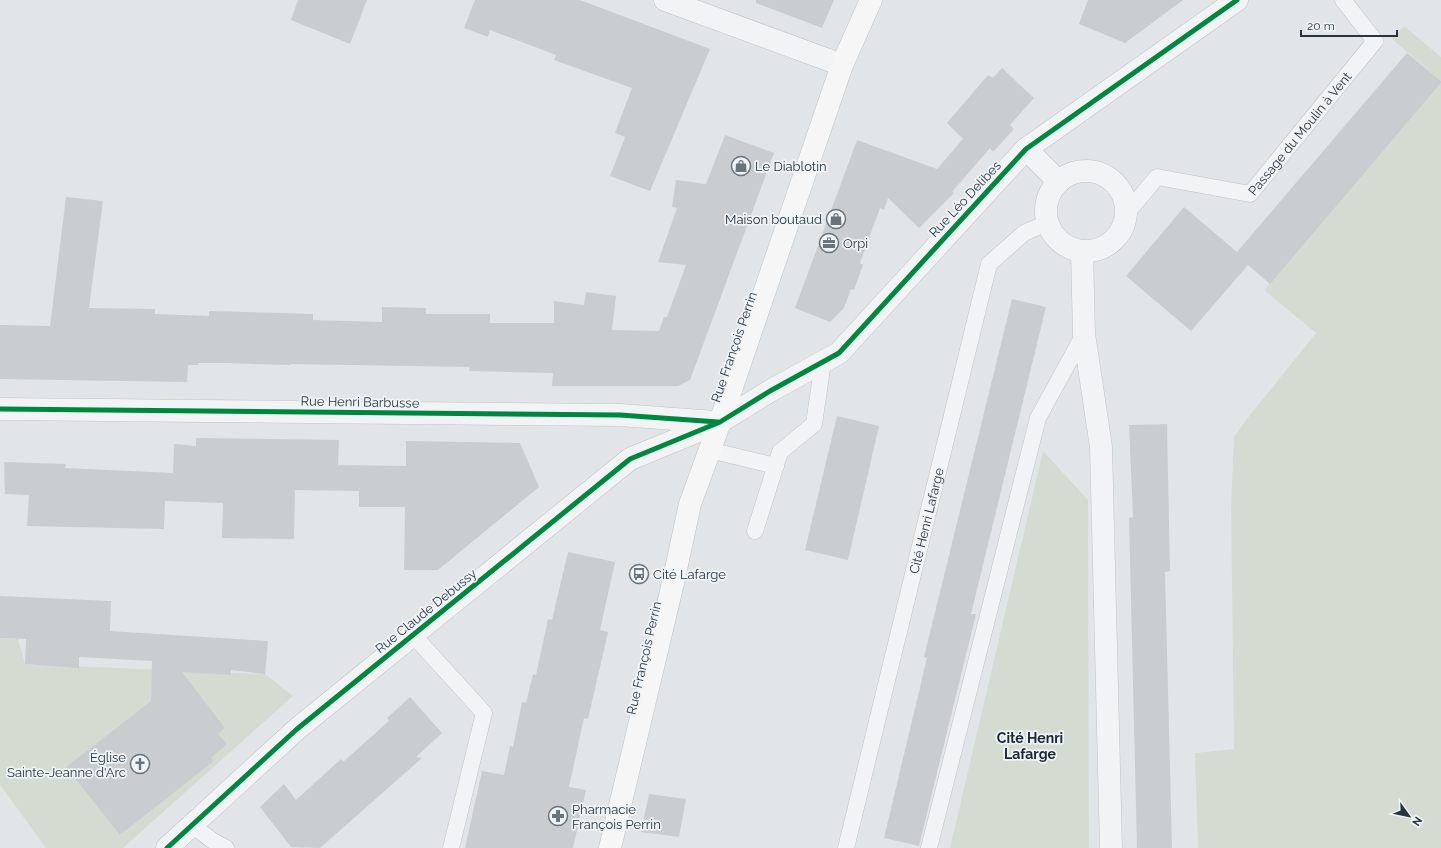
<svg xmlns="http://www.w3.org/2000/svg" width="1441" height="848" font-family="Raleway,sans-serif">
<style>
.green{fill:#d4dcd2}
.building{fill:#cacdd0}
.lines{fill:none;stroke-linecap:round;stroke-linejoin:round}
.lane-casing{stroke:#c0c3c5;stroke-width:17}
.street-casing{stroke:#c0c3c5;stroke-width:23}
.secondary-casing{stroke:#c0c3c5;stroke-width:23}
.lane{stroke:#f2f3f4;stroke-width:16}
.street{stroke:#f2f3f4;stroke-width:22}
.secondary{stroke:#f6f6f7;stroke-width:22}
.cycleway-casing{stroke:#eff4f7;stroke-width:8}
.cycleway{stroke:#00873e;stroke-width:5}
.labels{text-anchor:middle;dominant-baseline:central;stroke-width:3.5;stroke-linejoin:round;paint-order:stroke}
.street-label{font-size:13px;fill:#273543;stroke:#eff4f7}
.poi-label{font-size:13px;fill:#273543;stroke:#eff4f7;text-anchor:start}
.neighbourhood-label{font-size:14px;font-weight:bold;fill:#192633;stroke:#eff4f7}
</style>
<rect width="100%" height="100%" fill="#e2e5e7"/>
<g class="green">
<polygon points="1404,26 1441,57 1441,81 1392,39"/>
<polygon points="1441,83 1441,848 1198,848 1195,753 1234,749 1231,505 1234,437 1246,420 1316,333 1264,290"/>
<polygon points="1043,451 1088,500 1089,848 950,848"/>
<polygon points="0,638 18,639 25,664 265,674 293,696 123,848 46,848 0,785"/>
</g>
<g class="building">
<polygon points="298,0 367,0 350,44 291,20"/>
<polygon points="475,0 580,0 710,49 650,191 610,176 625,137 615,133 632,88 554,60 556,55 490,30 488,37 464,28"/>
<polygon points="756,0 834,0 822,28 756,3"/>
<polygon points="1088,0 1183,0 1125,43 1079,24"/>
<polygon points="1407,53 1441,81 1441,83 1270,284 1248,265 1191,331 1126,276 1184,207 1237,252"/>
<polygon points="1002,68 1034,98 1010,125 1014,129 993,152 990,148 952,192 954,193 919,228 888,198 884,210 880,208 860,263 863,265 854,290 851,289 844,308 830,322 795,308 857,140 937,169 963,139 947,123 988,75 993,78"/>
<polygon points="725,135 774,153 690,380 678,386 552,386 553,373 469,371 470,367 290,364 290,365 226,363 198,363 198,365 188,365 187,382 0,379 0,325 50,326 66,197 103,201 89,308 155,309 155,314 209,316 209,311 313,314 313,320 382,322 382,307 426,308 426,314 490,314 490,323 554,323 554,301 584,305 586,292 616,296 612,330 659,331 664,317 667,317 686,265 658,262 677,208 672,207 676,180 706,184"/>
<polygon points="1012,299 1046,307 971,614 976,614 919,846 884,838 927,658 924,657"/>
<polygon points="837,416 879,426 848,560 805,550"/>
<polygon points="1167,424 1170,571 1165,572 1172,846 1172,848 1137,848 1129,518 1133,517 1129,425"/>
<polygon points="196,438 339,440 338,465 406,466 406,441 520,443 539,487 438,570 404,570 405,507 359,507 359,491 295,490 294,539 222,538 223,503 165,501 164,529 27,526 29,495 5,494 4,462 66,464 65,468 173,473 174,444 196,446"/>
<polygon points="568,552 615,562 600,630 608,632 588,719 584,718 569,787 586,790 573,848 465,848 482,771 504,775 510,746 513,747 522,702 526,703 533,674 536,675 548,619 552,620"/>
<polygon points="0,596 111,601 110,631 268,641 265,674 231,670 231,675 182,672 225,728 218,734 227,744 211,758 214,761 120,835 66,767 151,701 152,661 79,657 79,668 25,664 26,639 0,638"/>
<polygon points="410,697 442,733 416,757 422,758 320,848 291,847 260,807 284,784 296,800 341,759 343,762 389,721 387,718"/>
<polygon points="649,794 686,799 679,837 641,832"/>
</g>
<g class="lines">
<defs>
<g id="lane">
<path id="s1" d="M1126,214L1157,177L1250,194L1375,41L1343,0"/>
<polyline points="709,450 776,466"/>
<polyline points="755,531 780,452 814,424 823,362"/>
<polyline points="413,635 484,713 451,848"/>
<polyline points="192,825 213,841 226,848"/>
<path id="s2" d="M846,848L989,264L1024,233L1049,222"/>
<polyline points="929,848 1038,418 1084,334"/>
</g>
<g id="street">
<polyline points="665,0 842,65"/>
<polyline points="1026,149 1059,182"/>
<circle cx="1086" cy="211" r="40"/>
<polyline points="1082,251 1084,334 1101,447 1111,848"/>
<polyline points="0,409 620,415 715,422"/>
<polyline points="167,848 297,729 630,459 720,422 770,391 839,353 1026,149 1237,0"/>
</g>
<polyline id="secondary" points="610,848 673,583 690,504 720,422 842,65 871,0"/>
</defs>
<use href="#lane" class="lane-casing"/>
<use href="#street" class="street-casing"/>
<use href="#secondary" class="secondary-casing"/>
<use href="#lane" class="lane"/>
<use href="#street" class="street"/>
<use href="#secondary" class="secondary"/>
<defs>
<g id="cycleway">
<polyline points="0,409 620,415 718,422"/>
<polyline points="167,848 297,729 630,459 720,422 770,391 839,353 1026,149 1237,0"/>
</g>
</defs>
<use href="#cycleway" class="cycleway-casing"/>
<use href="#cycleway" class="cycleway"/>
</g>
<defs>
<symbol id="shop-ring" viewBox="-11 -11 22 22"><circle r="9.5" fill="#eff4f7" stroke="#68737c" stroke-width="1.5"/><path d="M-5-2.5h2.3a2.7 3.5 0 0 1 5.4 0H5L5.5 6h-11ZM-1.5-2.5h3a1.5 2.3 0 0 0-3 0Z" fill="#68737c"/></symbol>
<symbol id="office-ring" viewBox="-11 -11 22 22"><circle r="9.5" fill="#eff4f7" stroke="#68737c" stroke-width="1.5"/><path d="M-6-3h4V-5.5h4V-3h4V5H-6ZM-1-4.5V-3h2v-1.5ZM-6 0V1H6V0Z" fill="#68737c"/></symbol>
<symbol id="bus-ring" viewBox="-11 -11 22 22"><circle r="9.5" fill="#eff4f7" stroke="#68737c" stroke-width="1.5"/><path d="M-5-6H5V4H4V6H2V4H-2V6H-4V4H-5ZM-3.5-4V0h7V-4ZM-3.5 1.2v1.5H-2V1.2ZM2 1.2v1.5H3.5V1.2Z" fill="#68737c"/></symbol>
<symbol id="church-ring" viewBox="-11 -11 22 22"><circle r="9.5" fill="#eff4f7" stroke="#68737c" stroke-width="1.5"/><path d="M-1.2-6h2.4v3.5h3.3v2.4h-3.3V6h-2.4V-.1h-3.3v-2.4h3.3Z" fill="#68737c"/></symbol>
<symbol id="pharmacy-ring" viewBox="-11 -11 22 22"><circle r="9.5" fill="#eff4f7" stroke="#68737c" stroke-width="1.5"/><path d="M-2-6h4v4h4v4h-4v4h-4v-4h-4v-4h4Z" fill="#68737c"/></symbol>
</defs>
<g fill-rule="evenodd">
<use href="#shop-ring" x="730" y="155" width="22" height="22"/>
<use href="#shop-ring" x="825" y="208" width="22" height="22"/>
<use href="#office-ring" x="818" y="232" width="22" height="22"/>
<use href="#bus-ring" x="628" y="563" width="22" height="22"/>
<use href="#church-ring" x="129" y="753" width="22" height="22"/>
<use href="#pharmacy-ring" x="547" y="805" width="22" height="22"/>
</g>
<g class="labels">
<g class="street-label">
<text stroke="none"><textPath href="#s1" startOffset="221">Passage du Moulin à Vent</textPath></text>
<text transform="translate(965 199) rotate(-47)">Rue Léo Delibes</text>
<text transform="translate(734 347) rotate(-71)">Rue François Perrin</text>
<text transform="translate(360 402) rotate(1)">Rue Henri Barbusse</text>
<text stroke="none"><textPath href="#s2" startOffset="337">Cité Henri Lafarge</textPath></text>
<text transform="translate(426 611) rotate(-39)">Rue Claude Debussy</text>
<text transform="translate(644 658) rotate(-77)">Rue François Perrin</text>
</g>
<g class="poi-label">
<text x="755" y="166">Le Diablotin</text>
<text x="822" y="219" text-anchor="end">Maison boutaud</text>
<text x="843" y="243">Orpi</text>
<text x="653" y="574">Cité Lafarge</text>
<text x="126" y="757" text-anchor="end">Église<tspan x="126" dy="15">Sainte-Jeanne d'Arc</tspan></text>
<text x="572" y="809">Pharmacie<tspan x="572" dy="15">François Perrin</tspan></text>
</g>
<g class="neighbourhood-label">
<text x="1030" y="738">Cité Henri<tspan x="1030" dy="16">Lafarge</tspan></text>
</g>
</g>
<g transform="translate(1409 816) rotate(123)" stroke="#eff4f7" stroke-width="3" paint-order="stroke">
<path d="M0-3L7 15L0 10L-7 15Z" fill="#273543"/>
<text y="-6" font-size="11" font-weight="bold" text-anchor="middle" fill="#273543">N</text>
</g>
<path d="M1301 30v6h96v-6" fill="none" stroke="#273543" stroke-width="2"/>
<text x="1307" y="30" font-size="12" fill="#273543" stroke="#eff4f7" stroke-width="3" paint-order="stroke">20 m</text>
</svg>
